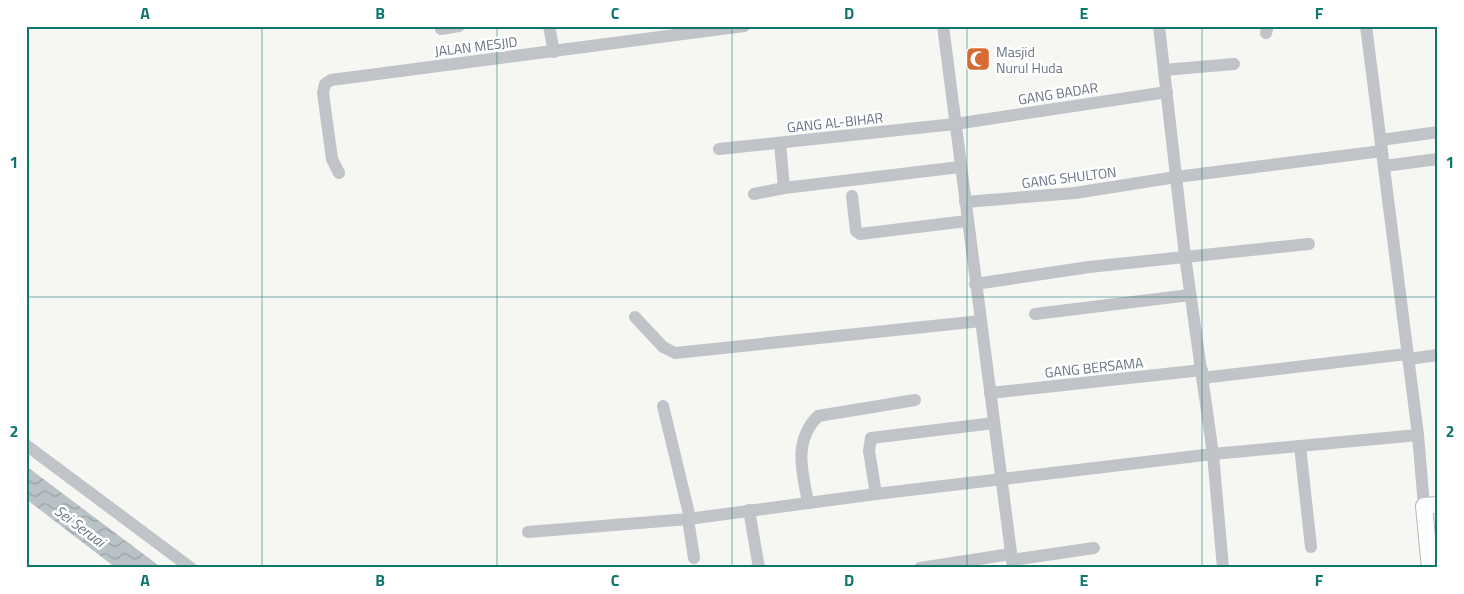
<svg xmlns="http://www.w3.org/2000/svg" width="1464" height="594" font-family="'Titillium Web',sans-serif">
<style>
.water{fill:url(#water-waves)}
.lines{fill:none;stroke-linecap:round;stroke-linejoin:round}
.major-casing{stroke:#b3b7bb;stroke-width:18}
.minor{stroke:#c0c3c7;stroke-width:12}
.major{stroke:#fff;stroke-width:16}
.grid{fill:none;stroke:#0f766e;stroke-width:1;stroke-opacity:0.55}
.labels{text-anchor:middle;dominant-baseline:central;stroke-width:5;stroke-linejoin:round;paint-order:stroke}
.street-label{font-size:14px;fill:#677382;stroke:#fff}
.poi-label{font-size:14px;fill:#677382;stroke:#fff;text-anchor:start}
.water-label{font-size:15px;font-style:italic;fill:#63747f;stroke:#fff}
.neatline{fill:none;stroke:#0f766e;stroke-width:2}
.grid-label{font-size:16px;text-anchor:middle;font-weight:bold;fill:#0f766e}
</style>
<defs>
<pattern id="water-waves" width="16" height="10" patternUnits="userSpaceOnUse" patternTransform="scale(1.25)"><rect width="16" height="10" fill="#b9c2c7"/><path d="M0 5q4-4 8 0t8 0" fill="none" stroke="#9aa2a7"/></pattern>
</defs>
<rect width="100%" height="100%" fill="#f6f6f3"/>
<polygon class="water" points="26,466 162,568 116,568 26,499"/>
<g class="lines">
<defs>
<polyline id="major" points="1430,568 1424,506 1438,505"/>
</defs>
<use href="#major" class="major-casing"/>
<g class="minor">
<polyline points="549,26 554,52"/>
<polyline points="943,26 1013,568"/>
<polyline points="1159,26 1185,256 1213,454 1223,568"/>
<polyline points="1366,26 1418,435 1424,506"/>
<polyline points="441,29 459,26"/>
<polyline points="1266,33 1268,26"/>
<polyline points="1164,70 1234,64"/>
<polyline points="1381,140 1438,132"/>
<polyline points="780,143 784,188"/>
<polyline points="719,149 955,124 1167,92"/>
<polyline points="1384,166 1438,159"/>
<polyline points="339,173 332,159 323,93 325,84 331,80 744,26"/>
<polyline points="754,194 784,188 960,167"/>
<polyline points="852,196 856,231 860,234 967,221"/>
<polyline points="965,202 1075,193 1176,177 1382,151"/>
<polyline points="975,284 1089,267 1309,244"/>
<polyline points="1035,314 1190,295"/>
<polyline points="635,317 663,347 675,353 981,321"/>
<polyline points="1408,359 1438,355"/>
<polyline points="1202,378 1407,354"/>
<polyline points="990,393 1202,370"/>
<polyline points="663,406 690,518"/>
<polyline points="26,445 191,568"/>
<polyline points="1300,446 1311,547"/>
<polyline points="876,494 869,451 871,438 994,423"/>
<path d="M808,502C802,471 793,441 818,416L915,400"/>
<polyline points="749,510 759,568"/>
<polyline points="688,519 694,558"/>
<polyline points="528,532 688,519 876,494 1213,454 1418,435"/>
<polyline points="1012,560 1094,548"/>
<polyline points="920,568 1011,554"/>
</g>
<use href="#major" class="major"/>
</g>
<path class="grid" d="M262,26V568M497,26V568M732,26V568M967,26V568M1202,26V568M26,297H1438"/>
<defs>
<symbol id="mosque-square" viewBox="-11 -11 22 22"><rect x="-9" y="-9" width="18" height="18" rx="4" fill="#d66b33" stroke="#fff"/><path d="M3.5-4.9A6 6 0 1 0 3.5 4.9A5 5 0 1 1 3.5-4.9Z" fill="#fff"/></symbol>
</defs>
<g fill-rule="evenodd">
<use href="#mosque-square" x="964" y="45" width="28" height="28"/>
</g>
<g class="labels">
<g class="street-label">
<text transform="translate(476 46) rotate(-7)">JALAN MESJID</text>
<text transform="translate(1058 93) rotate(-9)">GANG BADAR</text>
<text transform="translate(835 122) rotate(-6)">GANG AL-BIHAR</text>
<text transform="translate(1069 177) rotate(-7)">GANG SHULTON</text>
<text transform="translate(1094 367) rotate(-6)">GANG BERSAMA</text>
</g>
<g class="poi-label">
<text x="996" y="51">Masjid<tspan x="996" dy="16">Nurul Huda</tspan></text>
</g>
<g class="water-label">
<text transform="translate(80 526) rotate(37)">Sei Seruai</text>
</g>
</g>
<rect width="1464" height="594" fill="none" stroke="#ffffff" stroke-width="55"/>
<rect x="28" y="28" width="1408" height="538" class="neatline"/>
<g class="grid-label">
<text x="145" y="19">A</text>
<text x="380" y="19">B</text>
<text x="615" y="19">C</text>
<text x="849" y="19">D</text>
<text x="1084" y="19">E</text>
<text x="1319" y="19">F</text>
<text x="14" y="168">1</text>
<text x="1450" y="168">1</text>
<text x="14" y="437">2</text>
<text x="1450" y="437">2</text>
<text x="145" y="586">A</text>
<text x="380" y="586">B</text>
<text x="615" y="586">C</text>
<text x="849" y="586">D</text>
<text x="1084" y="586">E</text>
<text x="1319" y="586">F</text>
</g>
</svg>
